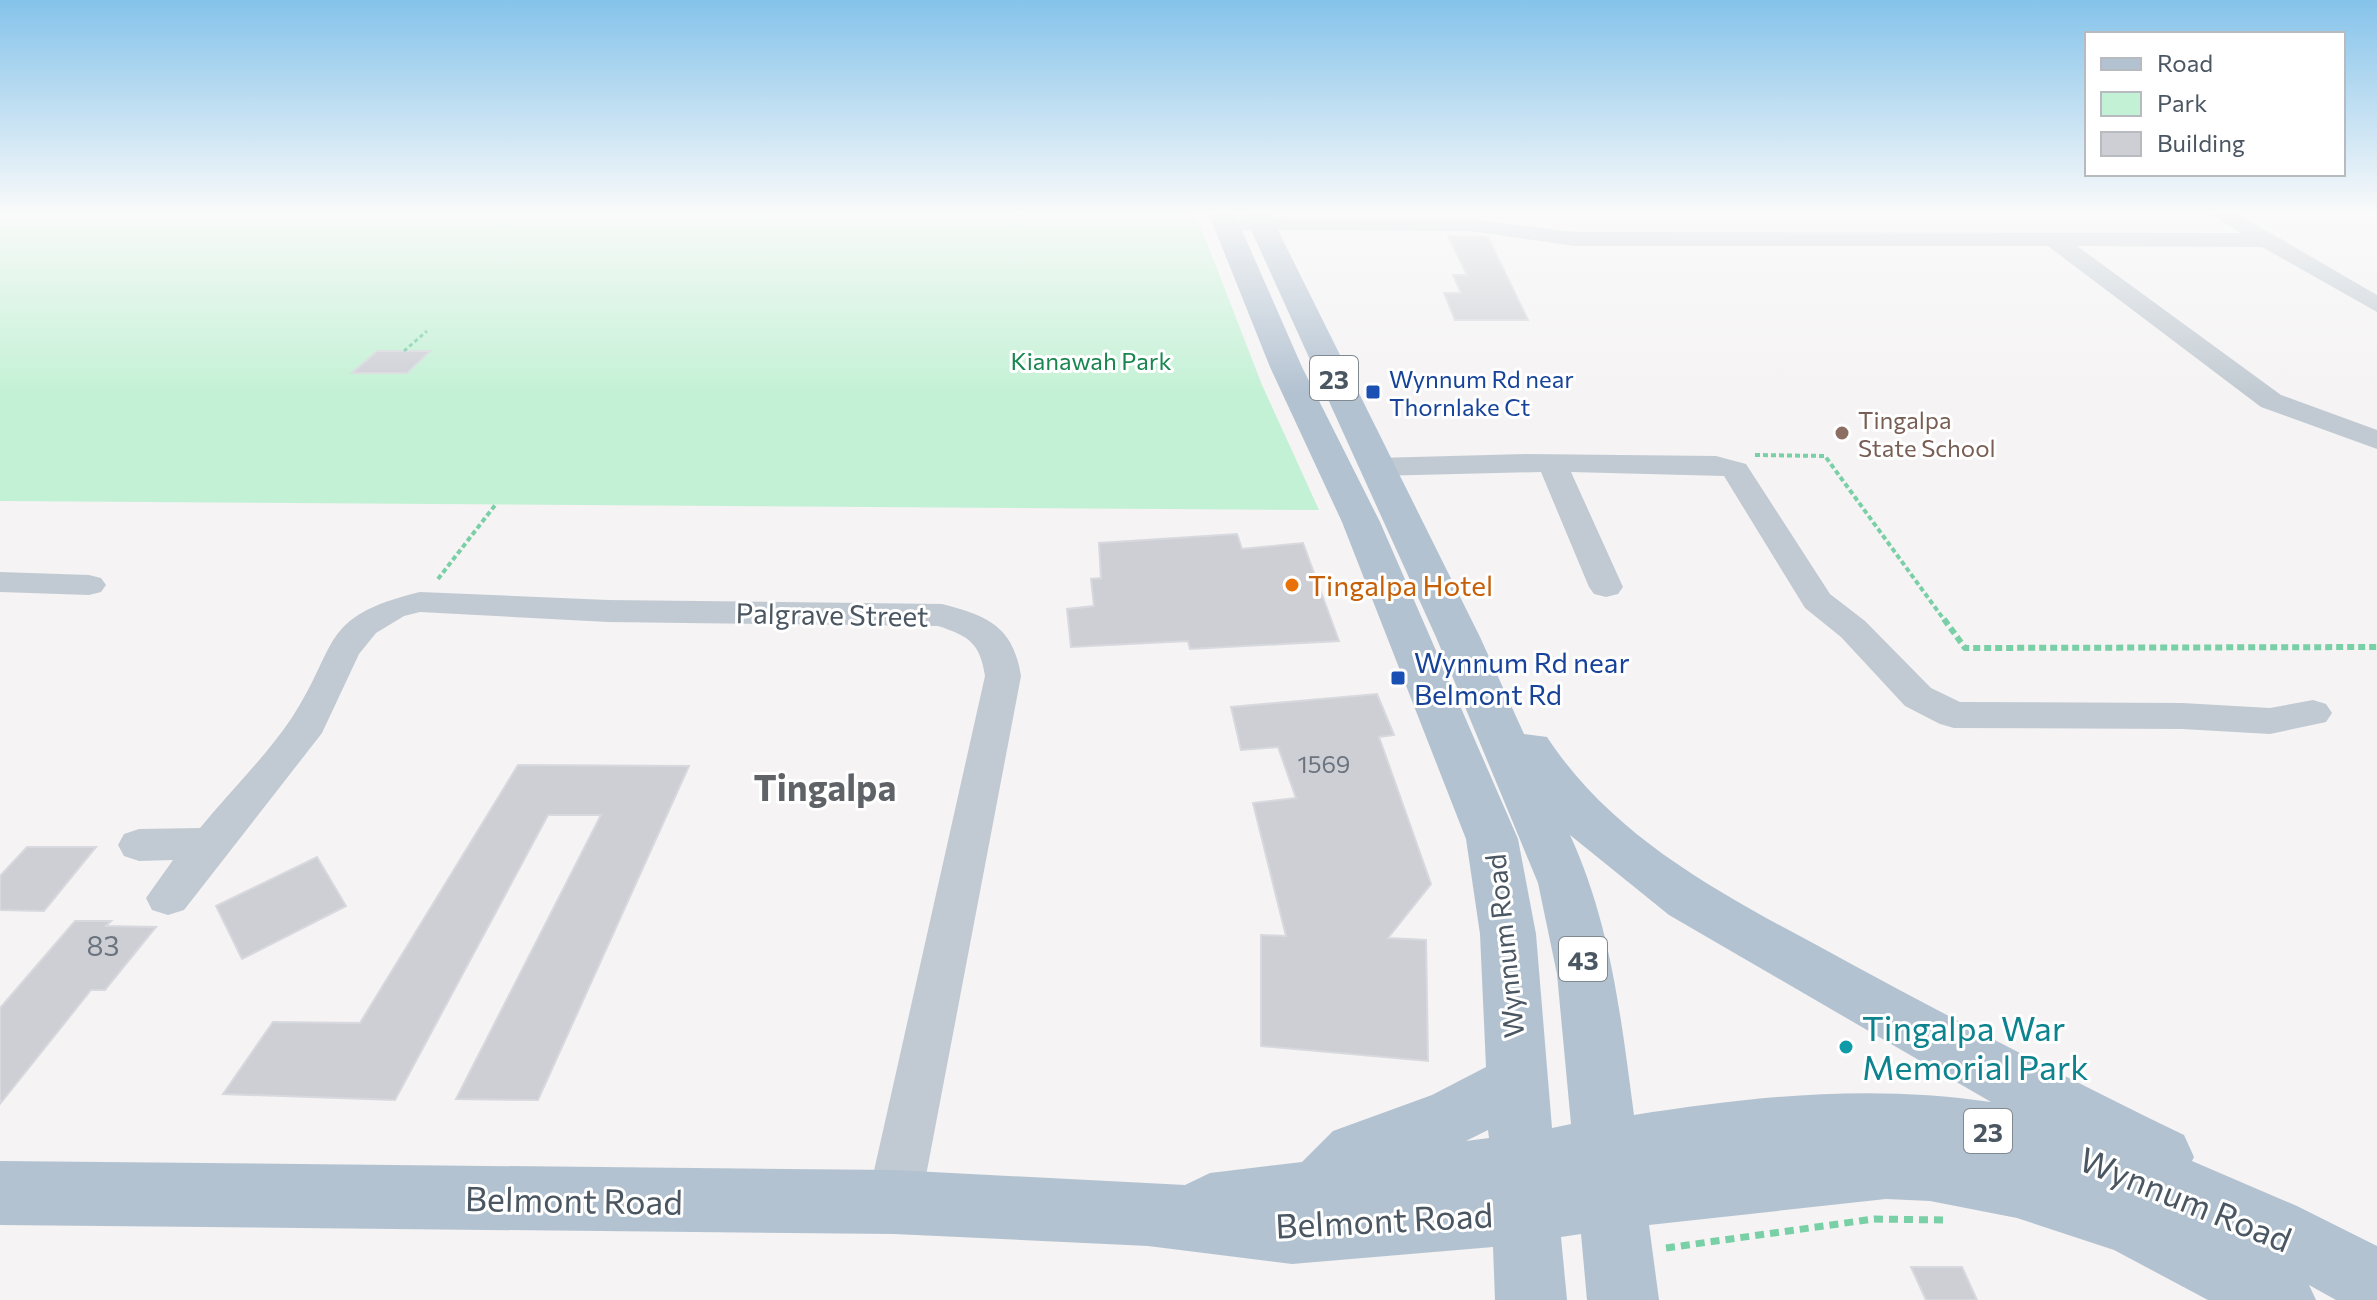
<svg xmlns="http://www.w3.org/2000/svg" width="2377" height="1300" font-family="Commissioner,sans-serif">
	<style>
		.green { fill: #c3f1d5 }
		.building { fill: #cdcfd5; stroke: #d7d9de; stroke-width: 2 }
		.lines { fill: none; stroke-linecap: round; stroke-linejoin: round }
		.path-far3 { stroke: #7ad0a6; stroke-width: 3; stroke-dasharray: 4 3; stroke-linecap: butt }
		.path-far2 { stroke: #7ad0a6; stroke-width: 4; stroke-dasharray: 5 3; stroke-linecap: butt }
		.path-far1 { stroke: #7ad0a6; stroke-width: 6; stroke-dasharray: 7 4; stroke-linecap: butt }
		.path { stroke: #7ad0a6; stroke-width: 7; stroke-dasharray: 9 6; stroke-linecap: butt }
		.minor { fill: #c1cad2; fill-rule: evenodd }
		.major { fill: #b3c2d1; fill-rule: evenodd }
		.transit-dot { fill: #1a4fb4; stroke: #fff; stroke-width: 3 }
		.education-dot { fill: #8d6e63; stroke: #fff; stroke-width: 3 }
		.food-dot { fill: #e8710a; stroke: #fff; stroke-width: 3 }
		.culture-dot { fill: #0f9aa8; stroke: #fff; stroke-width: 3 }
		.labels { text-anchor: middle; dominant-baseline: central; stroke-width: 6; stroke-linejoin: round; paint-order: stroke }
		.far-park-label { font-size: 24px; fill: #17864f; stroke: #fff }
		.far-transit-label { font-size: 24px; fill: #164399; stroke: #fff; text-anchor: start }
		.far-education-label { font-size: 24px; fill: #785e54; stroke: #fff; text-anchor: start }
		.number-label { font-size: 24px; fill: #6b747e }
		.shield { fill: #fff; stroke: #808990; stroke-width: 2 }
		.shield-label { font-size: 26px; font-weight: bold; fill: #4a5661 }
		.food-label { font-size: 28px; fill: #c56008; stroke: #fff; text-anchor: start }
		.street-label { font-size: 28px; fill: #4a5661; stroke: #fff }
		.transit-label { font-size: 28px; fill: #164399; stroke: #fff; text-anchor: start }
		.near-number-label { font-size: 28px; fill: #6b747e }
		.near-culture-label { font-size: 34px; fill: #0d838f; stroke: #fff; text-anchor: start }
		.near-street-label { font-size: 34px; fill: #4a5661; stroke: #fff }
		.district-label { font-size: 36px; font-weight: bold; fill: #5f6368; stroke: #fff }
	</style>
	<rect width="100%" height="100%" fill="#f5f3f3"/>
	<path class="green" d="M0,212h1195l67,173 57,125 -1319,-9z"/>
	<path class="building" d="M1448,236l40,1 40,83h-73l-11,-27h17l-8,-18h14z
		M377,351h53l-23,22h-55z
		M1237,534l5,15 61,-6 36,98 -149,8 -2,-8 -117,6 -4,-38 27,-3 -3,-27 10,-1 -2,-35z
		M1377,694l17,41 -15,2 52,147 -43,54 38,2 2,121 -167,-15v-111l25,1 -33,-133 43,-5 -18,-51 -37,3 -10,-43z
		M518,765l171,1 -151,334 -82,-1 145,-284h-53l-153,285 -172,-6 50,-72 87,1z
		M27,847h69l-52,64 -44,-1v-34z
		M317,857l29,49 -104,53 -26,-53z
		M75,921h36l-5,5 50,1 -51,63h-14l-91,114v-96z
		M1911,1267h51l15,33h-51z"/>
	<g class="lines">
		<path class="path-far3" d="M404,351l23,-20"/>
		<path class="path-far2" d="M1755,455l70,1 120,165
			M438,579l58,-75"/>
		<path class="path-far1" d="M1944,619l21,29 412,-1"/>
		<path class="path" d="M1666,1248l208,-29 69,1"/>
		<path class="minor" d="M2209,212h25l143,83v17l-115,-65 -185,-1 204,149 96,35v19l-116,-42 -213,-161h-473l-105,-15 -244,-1 -11,-6 11,-6 244,1 105,13 665,1z
			M1526,454l190,2 30,8 84,130 35,27 66,67 29,14 222,1 88,5 43,-8 13,4 6,9 -6,9 -56,12 -88,-5 -228,-1 -14,-4 -35,-18 -64,-69 -36,-29 -81,-132 -153,-4 52,115 -5,7 -12,3 -12,-3 -5,-7 -48,-115 -165,4 -11,-3 -4,-6 4,-6 11,-3z
			M0,572l89,3 12,3 5,7 -5,7 -12,3 -89,-3z
			M420,592l188,8 334,4c46,12 71,22 79,72l-100,526 -8,19 -19,7 -19,-7 -8,-19 118,-526c-5,-33 -16,-40 -47,-50l-330,-4 -188,-10 -16,4 -28,17 -17,21 -37,79 -138,177 -16,5 -16,-5 -6,-12 27,-38 -34,1 -15,-5 -6,-11 6,-11 15,-5 61,-1c30,-36 65,-71 91,-109 49,-74 26,-102 129,-127z"/>
		<path class="major" d="M1208,212h26l68,155 78,155 138,317 18,95 16,194 19,-4 -14,-150 -19,-91 -102,-246 -193,-425h26l211,425 44,97 23,3c73,111 195,167 308,229 109,59 218,115 329,169l10,22 -2,4 105,45 80,40v54h-41l-27,-15 7,15h-108l-94,-50 -97,-32 -87,-17 -44,-2 -237,26 10,75h-72l-6,-66 -20,3 6,63h-72l-2,-53 -201,17 -144,-18 -254,-12 -894,-9v-64l894,9 291,15 25,-12 92,-11 31,-31 99,-36 54,-28 -6,-133 -14,-95 -124,-317 -72,-155zM1570,835l99,80 322,187c-122,-18 -236,-6 -357,13 -13,-97 -23,-191 -64,-280zM1488,1130l1,8 -23,3z"/>
	</g>
	<linearGradient id="sky" x2="0" y2="1"><stop stop-color="#85c3ea"/><stop offset="0.54" stop-color="#fafafa"/><stop offset="1" stop-color="#fafafa" stop-opacity="0"/></linearGradient>
	<rect width="2377" height="394" fill="url(#sky)"/>
	<g class="transit-dot">
		<rect x="1365" y="384" width="16" height="16" rx="4"/>
		<rect x="1390" y="670" width="16" height="16" rx="4"/>
	</g>
	<circle class="education-dot" cx="1842" cy="433" r="8"/>
	<circle class="food-dot" cx="1292" cy="585" r="8"/>
	<circle class="culture-dot" cx="1846" cy="1047" r="8"/>
	<g class="labels">
		<g class="far-park-label">
			<text x="1091" y="360">Kianawah Park</text>
		</g>
		<g class="far-transit-label">
			<text x="1389" y="378">Wynnum Rd near<tspan x="1389" dy="28">Thornlake Ct</tspan></text>
		</g>
		<g class="far-education-label">
			<text x="1858" y="419">Tingalpa<tspan x="1858" dy="28">State School</tspan></text>
		</g>
		<g class="number-label">
			<text x="1324" y="763">1569</text>
		</g>
		<g class="shield">
			<rect x="1310" y="356" width="48" height="44" rx="6"/>
			<rect x="1559" y="937" width="48" height="44" rx="6"/>
			<rect x="1964" y="1109" width="48" height="44" rx="6"/>
		</g>
		<g class="shield-label">
			<text x="1334" y="378">23</text>
			<text x="1583" y="959">43</text>
			<text x="1988" y="1131">23</text>
		</g>
		<g class="food-label">
			<text x="1308" y="585">Tingalpa Hotel</text>
		</g>
		<g class="street-label">
			<text transform="translate(832 614) rotate(1)">Palgrave Street</text>
			<text transform="translate(1504 946) rotate(-96)">Wynnum Road</text>
		</g>
		<g class="transit-label">
			<text x="1414" y="662">Wynnum Rd near<tspan x="1414" dy="32">Belmont Rd</tspan></text>
		</g>
		<g class="near-number-label">
			<text x="103" y="945">83</text>
		</g>
		<g class="near-culture-label">
			<text x="1862" y="1027">Tingalpa War<tspan x="1862" dy="39">Memorial Park</tspan></text>
		</g>
		<g class="near-street-label">
			<text transform="translate(2186 1198) rotate(22)">Wynnum Road</text>
			<text transform="translate(574 1199) rotate(1)">Belmont Road</text>
			<text transform="translate(1384 1219) rotate(-3)">Belmont Road</text>
		</g>
		<g class="district-label">
			<text x="825" y="786">Tingalpa</text>
		</g>
	</g>
	<rect x="2085" y="32" width="260" height="144" fill="#ffffff" stroke="#b7bbc0" stroke-width="2"/>
	<rect x="2101" y="58" width="40" height="12" fill="#b3c2d1" stroke="#b7bbc0" stroke-width="2"/>
	<text x="2157" y="72" font-size="24" fill="#4a5661">Road</text>
	<rect x="2101" y="92" width="40" height="24" fill="#c3f1d5" stroke="#b7bbc0" stroke-width="2"/>
	<text x="2157" y="112" font-size="24" fill="#4a5661">Park</text>
	<rect x="2101" y="132" width="40" height="24" fill="#cdcfd5" stroke="#b7bbc0" stroke-width="2"/>
	<text x="2157" y="152" font-size="24" fill="#4a5661">Building</text>
</svg>
